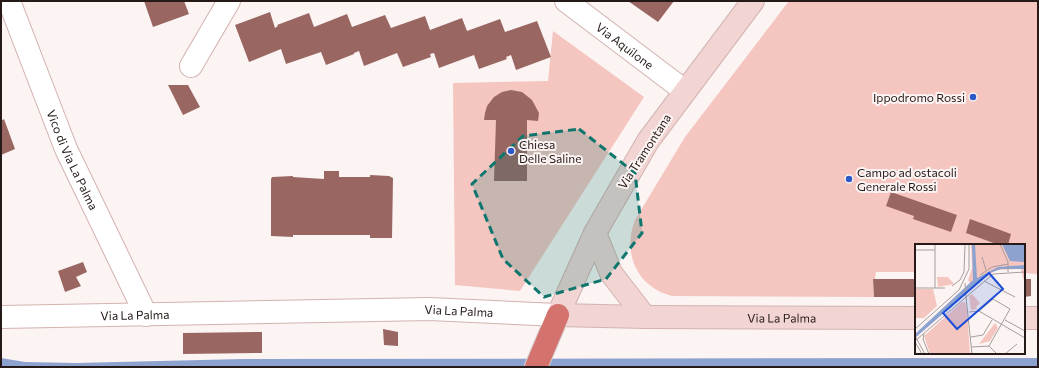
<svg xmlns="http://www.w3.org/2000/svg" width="1039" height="368" font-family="Commissioner,sans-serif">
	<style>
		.green { fill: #f5c5c0 }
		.water { fill: #8da2ce }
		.building { fill: #9a6662 }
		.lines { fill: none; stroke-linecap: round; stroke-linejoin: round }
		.street-casing { stroke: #d3b2af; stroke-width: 24 }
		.secondary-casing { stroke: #d3b2af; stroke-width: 24 }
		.highway-casing { stroke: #d4d1d1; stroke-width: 24 }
		.street { stroke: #fff; stroke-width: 22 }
		.secondary { stroke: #f2d5d3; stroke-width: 22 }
		.highway { stroke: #d4726d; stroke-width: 22 }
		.marked { fill: #0f766e; fill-opacity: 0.2; stroke: #0f766e; stroke-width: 3; stroke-dasharray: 8 5; stroke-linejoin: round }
		.poi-dot { fill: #2c59c8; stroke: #fbf4f3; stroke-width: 1.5 }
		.labels { text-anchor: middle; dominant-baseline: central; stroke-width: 4; stroke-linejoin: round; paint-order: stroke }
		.street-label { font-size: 12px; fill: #261a19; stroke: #fbf4f3 }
		.poi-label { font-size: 12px; fill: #261a19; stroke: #fbf4f3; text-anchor: start }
		.inset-road { fill: none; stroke: #a69d9c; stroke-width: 1 }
		.view { fill: #1d4ed8; fill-opacity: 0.15; stroke: #1d4ed8; stroke-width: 2 }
		.inset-edge { fill: none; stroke: #261a19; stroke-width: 2 }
	</style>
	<rect width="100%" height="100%" fill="#fbf4f3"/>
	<path class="green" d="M789,1h249v273l-14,-1v-28h-108v27h-40l-1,7 -2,1 1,17 -202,-1c-35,-9 -50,-43 -37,-76l50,-83z
		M553,31l91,66 -124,194 -65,-6 -2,-202 95,-2z"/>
	<path class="water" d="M1,358l24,4 51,1 167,-4 795,-1v9h-1037z"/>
	<path class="building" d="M144,1h40l5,13 -36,13z
		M628,1h46l-16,21z
		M270,12l5,16 3,-2 -1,-1 32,-12 5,14 33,-13 5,13 33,-12 6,13 34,-12 5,14 32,-12 5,13 33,-12 5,13 32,-11 14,36 -35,13 -5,-15 -5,2 1,2 -28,10 -5,-14 -35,13 -5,-15 -4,1 1,3 -28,10 -6,-14 -33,13 -5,-15 -5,2v1l-28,11 -5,-13 -35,12 -5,-15 -32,13 -14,-37z
		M168,85h20l12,22 -17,8z
		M511,90l11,2 10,8 7,13 -1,8 -11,-1v61h-33l2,-61h-12l1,-7 2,-7 7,-9 8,-5z
		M4,119l11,30 -14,6v-34z
		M324,171h15v6h31v-2l19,1 4,2 -1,60h-22v-3h-77v2l-22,-1v-57l1,-2 21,-1v1l31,2z
		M891,192l66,23 -6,17 -38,-13 1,-3 -28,-10z
		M970,219l41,15 -3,11h-9l-33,-12z
		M83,262l4,10 -11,5 5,9 -16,6 -7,-21z
		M873,279h43v18h-42z
		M1024,279h7v17l-7,1z
		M383,329l15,3v14l-14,-1z
		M262,332v21l-79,1v-21z"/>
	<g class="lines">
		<g class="street-casing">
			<g id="street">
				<path id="s1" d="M9,1l57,148 80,166"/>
				<path id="s2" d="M566,1l119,90"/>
				<path d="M191,66l38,-65"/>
				<path id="s3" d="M1,317l429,-8 128,6"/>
			</g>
		</g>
		<g class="secondary-casing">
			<g id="secondary">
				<path id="s4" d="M753,1l-105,140 -53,92 -37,82 87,2 271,1"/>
				<path d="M595,233l16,40 34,44"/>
				<path d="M1024,318h14"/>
			</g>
		</g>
		<g class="highway-casing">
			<path id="highway" d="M536,367l22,-52"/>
		</g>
		<use href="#street" class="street"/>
		<use href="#secondary" class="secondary"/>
		<use href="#highway" class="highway"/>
	</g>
	<path class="marked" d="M579,129l56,44 7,60 -36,46 -62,18 -41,-38 -31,-75 51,-48z"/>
	<g class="poi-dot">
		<circle cx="973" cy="97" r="4"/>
		<circle cx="511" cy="151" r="4"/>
		<circle cx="849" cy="179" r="4"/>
	</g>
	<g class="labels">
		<g class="street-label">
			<text stroke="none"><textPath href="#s2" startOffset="74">Via Aquilone</textPath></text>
			<text transform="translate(644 151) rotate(-57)">Via Tramontana</text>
			<text stroke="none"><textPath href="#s1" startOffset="171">Vico di Via La Palma</textPath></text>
			<text stroke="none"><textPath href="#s3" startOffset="458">Via La Palma</textPath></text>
			<text stroke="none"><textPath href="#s3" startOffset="134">Via La Palma</textPath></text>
			<text stroke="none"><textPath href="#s4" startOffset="595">Via La Palma</textPath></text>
		</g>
		<g class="poi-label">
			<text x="965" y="97" text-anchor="end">Ippodromo Rossi</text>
			<text x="519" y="144">Chiesa<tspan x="519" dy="14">Delle Saline</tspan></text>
			<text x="857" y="172">Campo ad ostacoli<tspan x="857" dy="14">Generale Rossi</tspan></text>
		</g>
	</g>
	<g transform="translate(915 244)">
		<rect width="110" height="110" fill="#fbf4f3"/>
		<path d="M56,0h54v41l-4,-16 -25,1 -21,15 -2,-4 -3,2 -2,-3 4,-12zM22,33h11l6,7 -16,3zM0,45h18l4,17 -13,12h-9zM57,50l8,9 -4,4 1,2 -6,1 -2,-14zM47,58h3l2,8 3,44h-40l-6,-18zM80,79l3,5 -8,13 -11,3z" fill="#f5c5c0"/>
		<path d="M57,0h3l2,34 21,-11 27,-2v4h-24l-11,4 -75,65v-4l58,-54zM87,0h23v18l-15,-1z" fill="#8da2ce"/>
		<path class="inset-road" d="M20,0v44M85,0l8,18v10M0,6h20M67,13l4,13M65,31l12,-8 16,-3M69,37l31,16M50,39l1,14M37,42l8,-6 4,-8 1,-28M0,44h30M51,53l6,57M64,67l14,-12 17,10 -21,37M54,68l10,-1 46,27M90,76l20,11M0,85l44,-39 10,-21v-25M9,90l-1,5 6,15M0,92l10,18M56,93l12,-2 9,-15M0,97l78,-67 32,-2M0,98l7,12M57,103l17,-1 8,8M90,110l12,-10"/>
		<path class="view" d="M74,29l14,16 -46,40 -14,-16z"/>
		<rect width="110" height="110" class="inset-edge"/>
	</g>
	<rect width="1039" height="368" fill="none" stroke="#261a19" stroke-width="4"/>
</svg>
